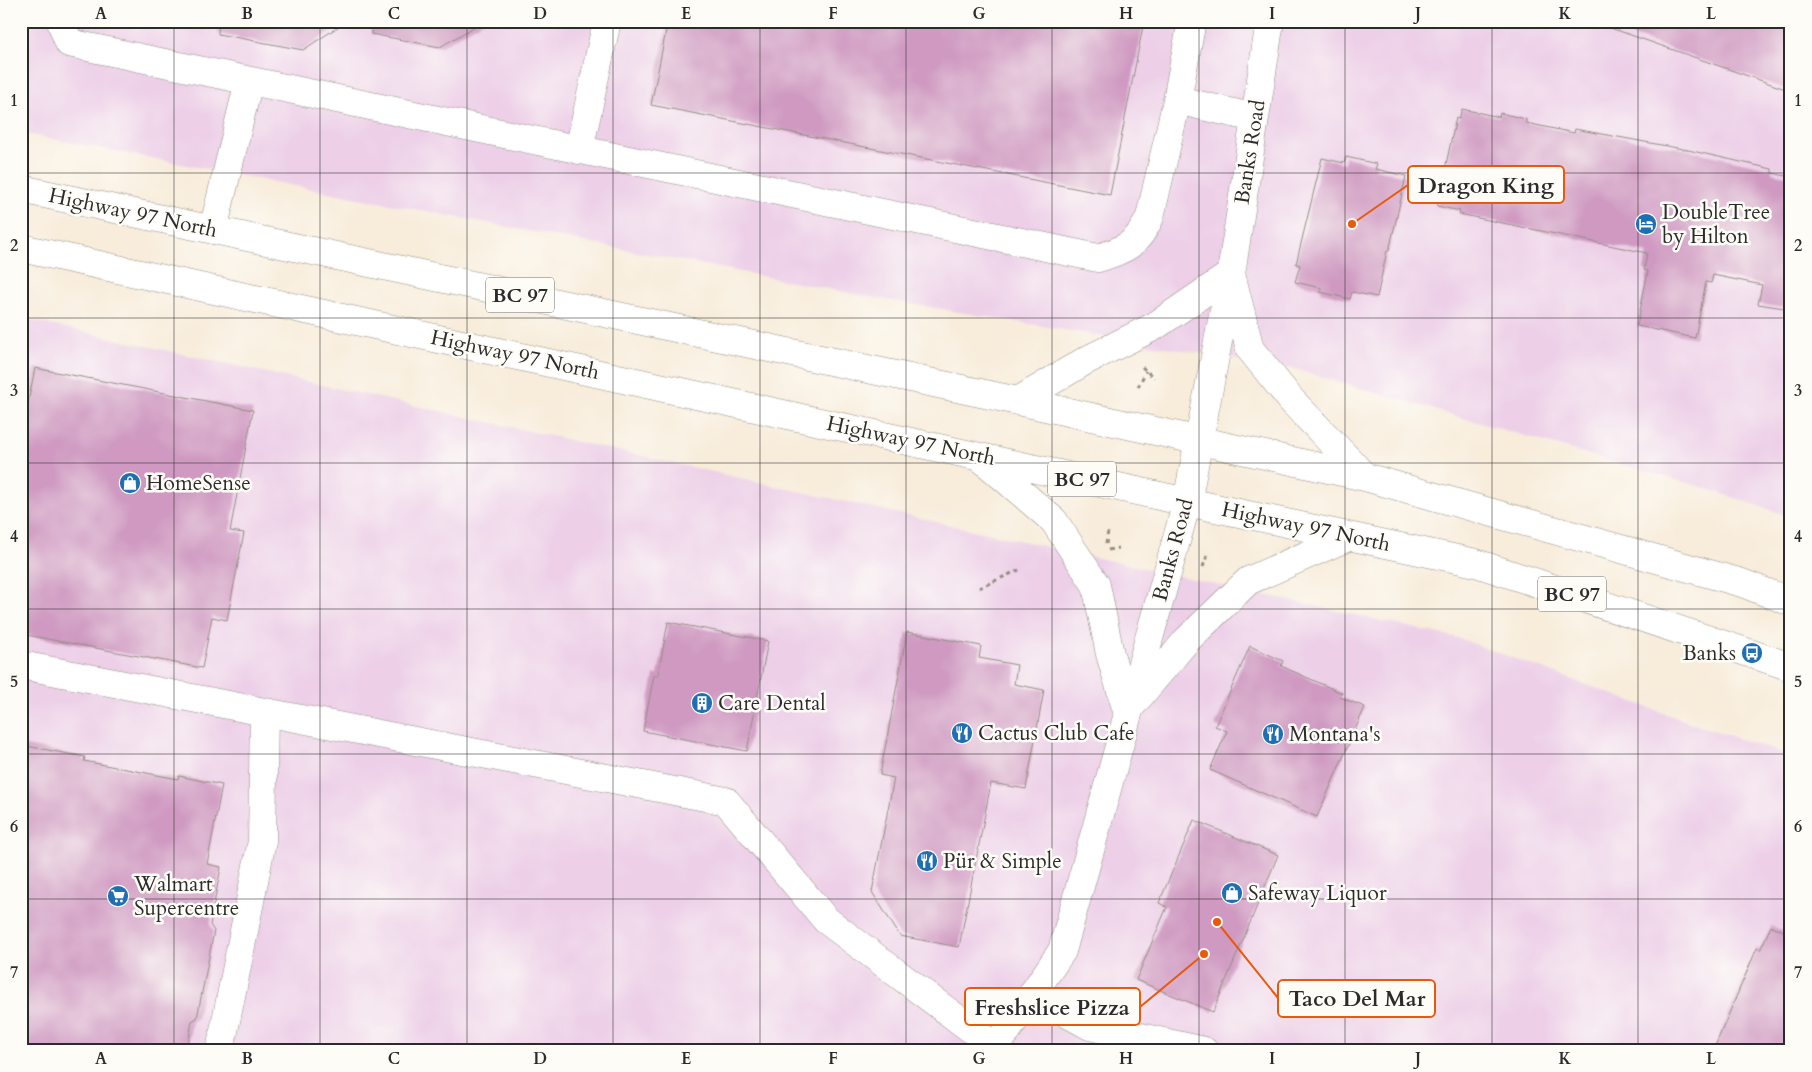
<svg xmlns="http://www.w3.org/2000/svg" width="1812" height="1072" font-family="Cardo,serif">
	<style>
		.built { fill: #edd0e8 }
		.building { fill: #cf99c1 }
		.lines { fill: none; stroke-linecap: round; stroke-linejoin: round }
		.minor-casing { stroke: #928c82; stroke-width: 29 }
		.highway-casing { stroke: #928c82; stroke-width: 29 }
		.path { stroke: #928c82; stroke-width: 3; stroke-dasharray: 4 4; stroke-linecap: butt }
		.minor { stroke: #fff; stroke-width: 28 }
		.highway { stroke: #fff; stroke-width: 28 }
		.grid { fill: none; stroke: #2b2b2b; stroke-width: 1; stroke-opacity: 0.55 }
		.labels { text-anchor: middle; dominant-baseline: central; stroke-width: 5; stroke-linejoin: round; paint-order: stroke }
		.shield { fill: #fdfcf7; stroke: #6a6a68; stroke-width: 1 }
		.shield-label { font-size: 20px; font-weight: bold; fill: #2b2b2b }
		.street-label { font-size: 21px; fill: #2b2b2b; stroke: #fdfcf7 }
		.poi-label { font-size: 21px; fill: #2b2b2b; stroke: #fdfcf7; text-anchor: start }
		.leader { fill: none; stroke: #e8590c; stroke-width: 2 }
		.callout-dot { fill: #e8590c; stroke: #fdfcf7; stroke-width: 2 }
		.callout { fill: #fdfcf7; stroke: #e8590c; stroke-width: 2 }
		.callout-label { font-size: 22px; text-anchor: middle; font-weight: bold; fill: #2b2b2b }
		.neatline { fill: none; stroke: #2b2b2b; stroke-width: 2 }
		.grid-label { font-size: 16px; text-anchor: middle; font-weight: bold; fill: #2b2b2b }
	</style>
	<rect width="100%" height="100%" fill="#fdfcf7"/>
	<filter id="ink" filterUnits="userSpaceOnUse"><feTurbulence type="fractalNoise" baseFrequency=".02" numOctaves="2"/><feDisplacementMap in="SourceGraphic" scale="10" xChannelSelector="R" yChannelSelector="G"/><feConvolveMatrix kernelMatrix="1 2 1 2 8 2 1 2 1" color-interpolation-filters="sRGB"/></filter>
	<filter id="wash" filterUnits="userSpaceOnUse"><feTurbulence type="fractalNoise" baseFrequency=".0096" numOctaves="4" result="noise"/><feDisplacementMap in="SourceGraphic" scale="20" xChannelSelector="R" yChannelSelector="G"/><feGaussianBlur stdDeviation="1.12" result="paint"/><feColorMatrix in="noise" values="0 0 0 0 0 0 0 0 0 0 0 0 0 0 0 0 0 1.4 0 .05"/><feComposite in="paint" operator="in"/></filter>
	<g filter="url(#wash)">
		<rect width="100%" height="100%" fill="#f8ecda"/>
		<path class="built" d="M21,21h1770v496l-80,-27 -417,-121 -435,-74 -838,-162z
			M21,318l1437,320 233,85 100,33v295h-1770z"/>
		<g id="blocks">
			<path class="building" d="M219,21h128l-44,29 -85,-16z
				M372,21h112l-44,26 -69,-13z
				M668,21h476l-34,174 -459,-90z
				M1603,21h188v70l-189,-66z
				M1462,109l37,8 1,-4 26,6v4l48,10 1,-4 113,21 84,19v4l19,4v132l-33,-5 4,-19 -49,-10 -2,8 -5,-1 -11,56 -58,-12 11,-55 -4,-1 3,-17 -188,-39 1,-3 -23,-5 19,-88 3,1z
				M1346,157l31,7 -2,5 31,7 -17,75h-2l-10,46 -25,-5 -2,7 -30,-7 1,-4 -26,-6 5,-17 -4,-1 26,-106 22,5z
				M35,368l218,42 -23,121 14,2 -17,87 -15,-3 -10,51 -181,-34v-196z
				M668,622l100,19 -21,110 -104,-20 11,-56h4z
				M907,632l74,14 -2,12 38,7 -3,19 30,6 -18,99 -35,-6 -32,164 -59,-11 -28,-44 22,-114 -14,-3z
				M1250,646l33,15 -2,5 61,27 -2,4 25,10 -48,110 -107,-47 17,-39 -12,-5z
				M21,745l64,12 -1,4 94,18 1,-3 43,9 -15,79 14,3 -11,58 4,6 -17,87 -5,3 -5,30h-166z
				M1194,820l84,35 -65,157 -77,-32 31,-73 -8,-4z
				M1771,926l20,8v117h-78l44,-103 3,2z"/>
		</g>
	</g>
	<g filter="url(#ink)">
		<use href="#blocks" fill-opacity="0" stroke="#928c82" stroke-width="1"/>
		<g class="lines">
			<g class="minor-casing">
				<path id="minor" d="M63,21l-1,4 7,18 1029,215c27,-8 40,-14 52,-41l27,-117
					M1192,21l-15,79 78,18
					M579,150l28,-129
					M213,230l36,-149
					M21,665l705,136 100,119 169,127
					M1032,994l58,32 114,25
					M220,1051l42,-210 2,-129
					M993,1051l69,-100 125,-449 44,-228 39,-253"/>
			</g>
			<g class="highway-casing">
				<path id="highway" d="M21,189l997,212 347,76 377,106 49,19
					M21,248l1166,254 289,61 315,104
					M1018,401l67,-40 70,-35 76,-52 19,75 42,52 73,76
					M981,458l73,63 42,64 14,69 17,57
					M1127,711l60,-71 61,-59 100,-44"/>
			</g>
			<path class="path" d="M1142,367l12,11
				M1138,387l8,-16
				M1106,544l2,-13
				M1108,550l10,-2
				M1203,567l4,-11
				M979,588l42,-19"/>
			<use href="#minor" class="minor"/>
			<use href="#highway" class="highway"/>
		</g>
	</g>
	<path class="grid" d="M174,21v1030M320,21v1030M467,21v1030M613,21v1030M760,21v1030M906,21v1030M1052,21v1030M1199,21v1030M1345,21v1030M1492,21v1030M1638,21v1030M21,173h1770M21,318h1770M21,463h1770M21,609h1770M21,754h1770M21,899h1770"/>
	<defs>
		<g id="hotel-disc" transform="scale(1.125)"><circle r="9.5" fill="#1f6fb2" stroke="#fdfcf7"/><path d="M-6-4.5h1.5V1H6V5H4.5V3h-9V5H-6ZM-4 0a1.8 1.8 0 1 1 3.6 0ZM.5 0V-2.5h3Q6-2.5 6 0Z" fill="#fff"/></g>
		<g id="shop-disc" transform="scale(1.125)"><circle r="9.5" fill="#1f6fb2" stroke="#fdfcf7"/><path d="M-5-2.5h2.3a2.7 3.5 0 0 1 5.4 0H5L5.5 6h-11ZM-1.5-2.5h3a1.5 2.3 0 0 0-3 0Z" fill="#fff"/></g>
		<g id="bus-disc" transform="scale(1.125)"><circle r="9.5" fill="#1f6fb2" stroke="#fdfcf7"/><path d="M-5-6H5V4H4V6H2V4H-2V6H-4V4H-5ZM-3.5-4V0h7V-4ZM-3.5 1.2v1.5H-2V1.2ZM2 1.2v1.5H3.5V1.2Z" fill="#fff"/></g>
		<g id="building-disc" transform="scale(1.125)"><circle r="9.5" fill="#1f6fb2" stroke="#fdfcf7"/><path d="M-4-6H4V6H1V3H-1V6H-4ZM-2.5-4.3h1.7v1.8h-1.7ZM.8-4.3h1.7v1.8H.8ZM-2.5-1h1.7V.8h-1.7ZM.8-1h1.7V.8H.8Z" fill="#fff"/></g>
		<g id="restaurant-disc" transform="scale(1.125)"><circle r="9.5" fill="#1f6fb2" stroke="#fdfcf7"/><path d="M-5-6h1v4h1v-4h1v4h1v-4h1v5L-1.5 .5V6h-2V.5L-5-1ZM5-6V6H3V1.5H1.5Q1.5-4 5-6Z" fill="#fff"/></g>
		<g id="supermarket-disc" transform="scale(1.125)"><circle r="9.5" fill="#1f6fb2" stroke="#fdfcf7"/><path d="M-6-5.5h2.5l.6 2H6L4.5 2H-2.5L-4.4-4H-6ZM-1.5 3.2a1.3 1.3 0 1 0 .1 0ZM3 3.2a1.3 1.3 0 1 0 .1 0Z" fill="#fff"/></g>
	</defs>
	<g fill-rule="evenodd">
		<use href="#hotel-disc" x="1646" y="224"/>
		<use href="#shop-disc" x="130" y="483"/>
		<use href="#bus-disc" x="1752" y="653"/>
		<use href="#building-disc" x="702" y="703"/>
		<use href="#restaurant-disc" x="962" y="733"/>
		<use href="#restaurant-disc" x="1273" y="734"/>
		<use href="#restaurant-disc" x="927" y="861"/>
		<use href="#shop-disc" x="1232" y="893"/>
		<use href="#supermarket-disc" x="118" y="896"/>
	</g>
	<g class="labels">
		<g class="shield">
			<rect x="486" y="277.5" width="68" height="35" rx="4"/>
			<rect x="1048" y="461.5" width="68" height="35" rx="4"/>
			<rect x="1538" y="576.5" width="68" height="35" rx="4"/>
		</g>
		<g class="shield-label">
			<text x="520" y="295">BC 97</text>
			<text x="1082" y="479">BC 97</text>
			<text x="1572" y="594">BC 97</text>
		</g>
		<g class="street-label">
			<text transform="translate(1250 152) rotate(-81)">Banks Road</text>
			<text transform="translate(133 213) rotate(12)">Highway 97 North</text>
			<text transform="translate(515 355) rotate(12)">Highway 97 North</text>
			<text transform="translate(911 441) rotate(12)">Highway 97 North</text>
			<text transform="translate(1306 527) rotate(12)">Highway 97 North</text>
			<text transform="translate(1173 550) rotate(-75)">Banks Road</text>
		</g>
		<g class="poi-label">
			<text x="1662" y="212">DoubleTree<tspan x="1662" dy="24">by Hilton</tspan></text>
			<text x="146" y="483">HomeSense</text>
			<text x="1736" y="653" text-anchor="end">Banks</text>
			<text x="718" y="703">Care Dental</text>
			<text x="978" y="733">Cactus Club Cafe</text>
			<text x="1289" y="734">Montana's</text>
			<text x="943" y="861">Pür &amp; Simple</text>
			<text x="134" y="884">Walmart<tspan x="134" dy="24">Supercentre</tspan></text>
			<text x="1248" y="893">Safeway Liquor</text>
		</g>
	</g>
	<path class="leader" d="M1352 224L1408 185M1217 922L1278 998M1204 954L1140 1007"/>
	<g class="callout-dot">
		<circle cx="1352" cy="224" r="5"/>
		<circle cx="1217" cy="922" r="5"/>
		<circle cx="1204" cy="954" r="5"/>
	</g>
	<g class="callout">
		<rect x="1408" y="166" width="156" height="37" rx="5"/>
		<rect x="1278" y="980" width="157" height="37" rx="5"/>
		<rect x="965" y="988" width="175" height="37" rx="5"/>
	</g>
	<g class="callout-label">
		<text x="1486" y="193">Dragon King</text>
		<text x="1357" y="1006">Taco Del Mar</text>
		<text x="1052" y="1015">Freshslice Pizza</text>
	</g>
	<rect width="1812" height="1072" fill="none" stroke="#fdfcf7" stroke-width="55"/>
	<rect x="28" y="28" width="1756" height="1016" class="neatline"/>
	<g class="grid-label">
		<text x="101" y="19">A</text>
		<text x="247" y="19">B</text>
		<text x="394" y="19">C</text>
		<text x="540" y="19">D</text>
		<text x="686" y="19">E</text>
		<text x="833" y="19">F</text>
		<text x="979" y="19">G</text>
		<text x="1126" y="19">H</text>
		<text x="1272" y="19">I</text>
		<text x="1418" y="19">J</text>
		<text x="1565" y="19">K</text>
		<text x="1711" y="19">L</text>
		<text x="14" y="106">1</text>
		<text x="1798" y="106">1</text>
		<text x="14" y="251">2</text>
		<text x="1798" y="251">2</text>
		<text x="14" y="396">3</text>
		<text x="1798" y="396">3</text>
		<text x="14" y="542">4</text>
		<text x="1798" y="542">4</text>
		<text x="14" y="687">5</text>
		<text x="1798" y="687">5</text>
		<text x="14" y="832">6</text>
		<text x="1798" y="832">6</text>
		<text x="14" y="978">7</text>
		<text x="1798" y="978">7</text>
		<text x="101" y="1064">A</text>
		<text x="247" y="1064">B</text>
		<text x="394" y="1064">C</text>
		<text x="540" y="1064">D</text>
		<text x="686" y="1064">E</text>
		<text x="833" y="1064">F</text>
		<text x="979" y="1064">G</text>
		<text x="1126" y="1064">H</text>
		<text x="1272" y="1064">I</text>
		<text x="1418" y="1064">J</text>
		<text x="1565" y="1064">K</text>
		<text x="1711" y="1064">L</text>
	</g>
</svg>
